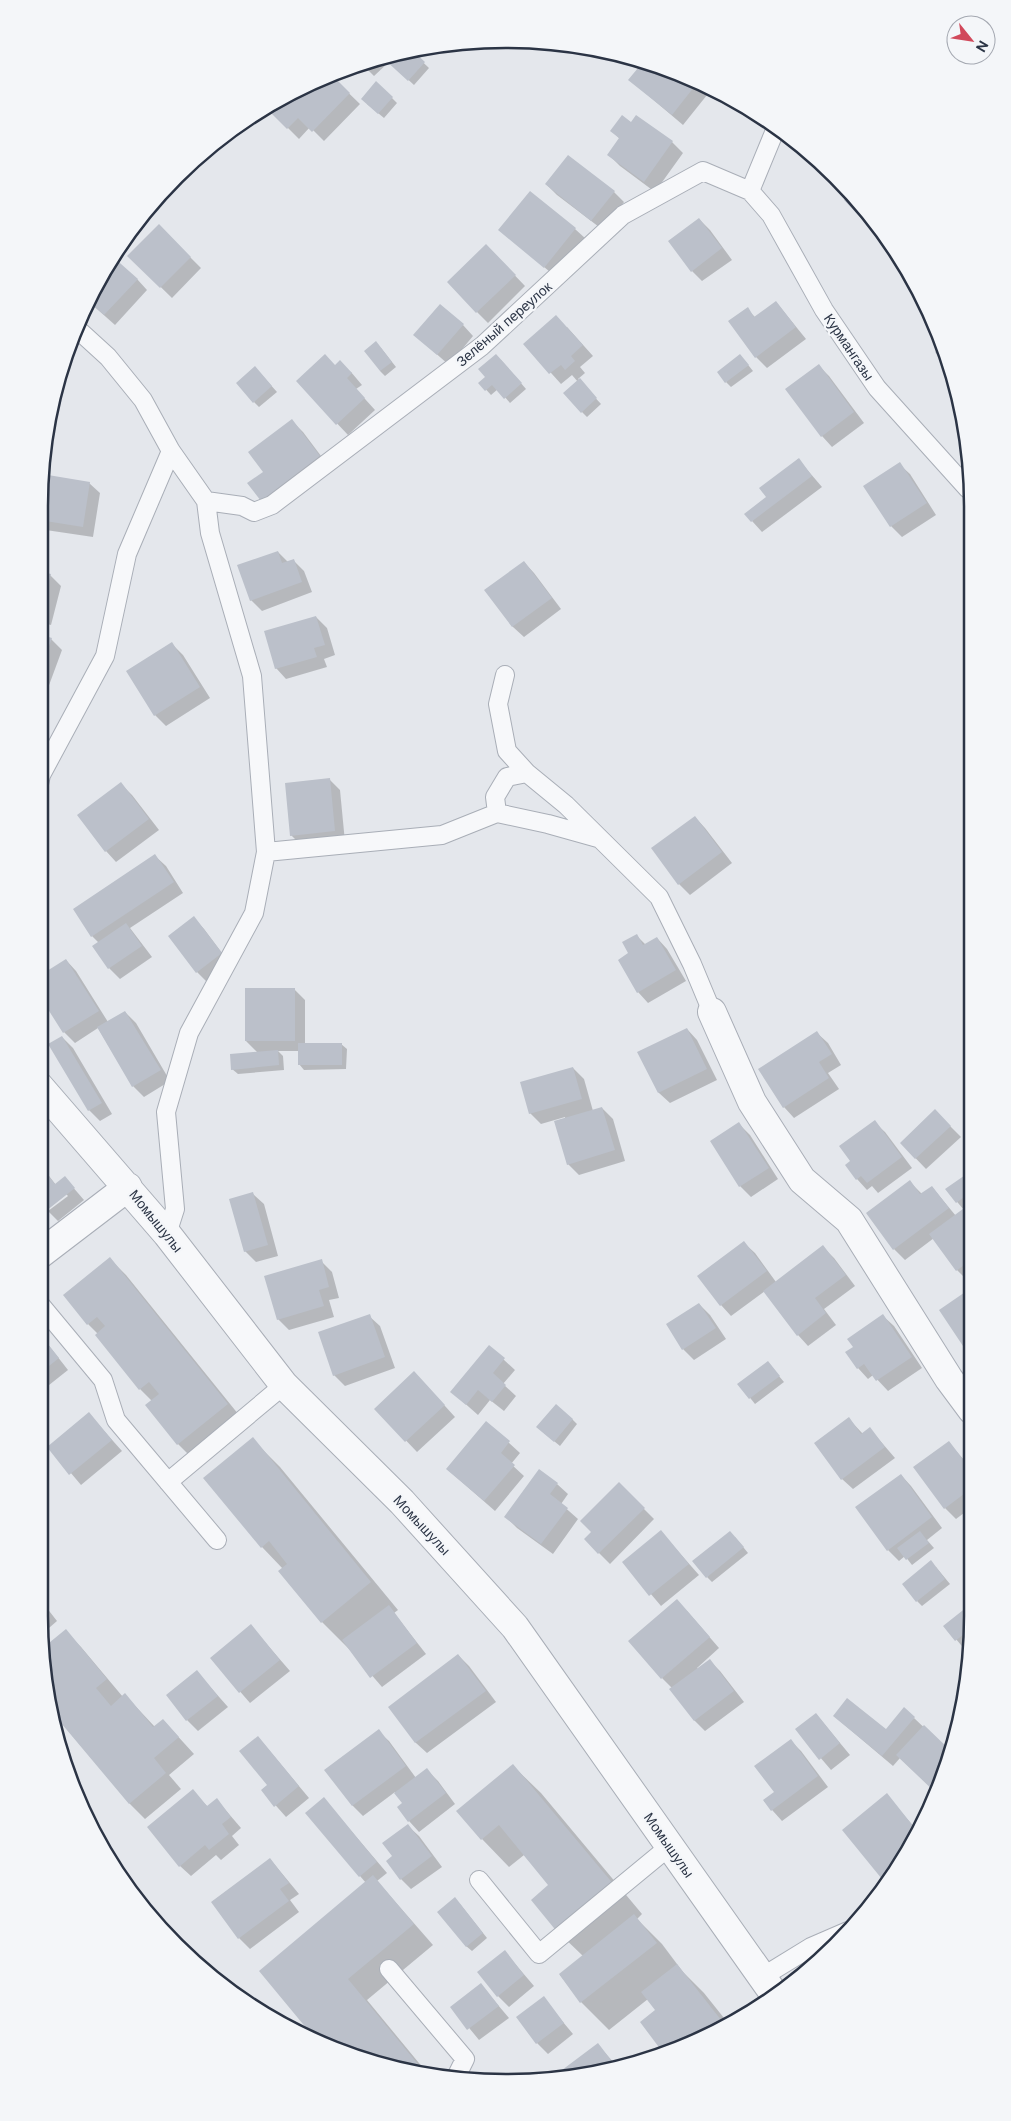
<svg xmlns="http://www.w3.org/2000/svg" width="1011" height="2121" font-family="'DM Sans',sans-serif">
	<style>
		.shadow { fill: #0003 }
		.building { fill: #bbc0ca }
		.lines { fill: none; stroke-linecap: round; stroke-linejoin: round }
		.service-casing { stroke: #a9aeb7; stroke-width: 20 }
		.minor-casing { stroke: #a9aeb7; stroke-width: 30 }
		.service { stroke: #f7f8fa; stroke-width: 18 }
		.minor { stroke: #f7f8fa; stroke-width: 28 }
		.labels { text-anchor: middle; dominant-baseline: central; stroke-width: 4.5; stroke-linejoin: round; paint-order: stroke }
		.street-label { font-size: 14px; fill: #2b3445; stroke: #f4f6f9 }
		.rim { fill: none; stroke: #2b3445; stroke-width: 2.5 }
	</style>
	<rect width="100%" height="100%" fill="#e4e7ec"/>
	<path class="shadow" d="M409,49l20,19 -15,17 -25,-23 -15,14 -12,-12z
		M644,62l40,12 27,16 -28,35 -53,-45z
		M329,74l31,30 -36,37 -14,-14 -11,12 -30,-30 8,-8z
		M392,98l5,5 -13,15 -17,-14z
		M631,124l41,18 11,11 -28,39 -35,-26 -11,-11 11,-16 -8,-8z
		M546,184l68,8 10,10 -21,28 -46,-35z
		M699,219l11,11 22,30 -30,21 -10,-10z
		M159,226l42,42 -29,30 -43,-42z
		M575,229l11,10 -30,38 -56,-47z
		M486,245l39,41 -37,37 -11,-11z
		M137,279l10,11 -32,35 -27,-24z
		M776,302l30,37 -39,29 -11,-11 -9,-48 9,9z
		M463,325l10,11 -24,29 -34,-30z
		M567,327l26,29 -13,11 5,6 -7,6 23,25 -14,13 -5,-5 -4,-30 -6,-7 -11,9 -36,-40z
		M381,348l15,19 -11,9 -5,-5z
		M501,360l25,29 -16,14 -12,-14 -7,6 -11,-12z
		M745,361l8,10 -22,16 -5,-5z
		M335,366l16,6 11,13 -6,4 19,21 -27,25 -51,-54z
		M819,366l10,10 35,47 -32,24 -10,-11z
		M260,373l17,19 -18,15 -5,-5z
		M292,421l11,11 27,36 -58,42 -10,-10 3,-28z
		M798,459l24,28 -60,45 -10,-11z
		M899,464l11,10 26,41 -34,22 -11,-11 -26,-40z
		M42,475l47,8 11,10 -7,44 -54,-8z
		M278,552l10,10 5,-2 11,11 8,21 -50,19 -11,-11z
		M524,562l10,11 27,36 -37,28 -11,-10 -27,-36z
		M39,572l11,3 11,11 -10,39 -12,-3z
		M316,617l11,11 8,27 -11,4 3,8 -41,12 -10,-11z
		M39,635l12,4 11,11 -14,38 -9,-4z
		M172,644l11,11 27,43 -44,28 -11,-11z
		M329,779l11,11 5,52 -43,4 -11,-11z
		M121,784l11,11 27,35 -43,32 -10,-11 -27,-36z
		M695,817l10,11 27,35 -42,32 -11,-11 -26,-35z
		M155,856l11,10 17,27 -53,35 22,29 -32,22 -11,-11 -10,-25 -7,-7z
		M194,918l10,11 27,36 -24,17 -10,-10z
		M637,936l9,9 11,-7 10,11 19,32 -38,22 -10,-11 -8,-38z
		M66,960l10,11 32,51 17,-10 11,11 34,58 -26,16 -11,-11 -35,-58 -23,15 -11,-11 -25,-39v-15z
		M294,989l11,11v44h36l6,5 -1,20 -42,1 -5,-6v-13h-21l5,5 1,14 -46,4 -6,-5 26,-16 -12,-12z
		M687,1029l10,11 20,40 -47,23 -11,-10 -20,-40z
		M817,1033l11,10 13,22 -13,8 11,16 -45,29 -10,-11z
		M62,1037l11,11 39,66 -12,7 -11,-11z
		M573,1068l11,11 9,32 9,-3 11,11 12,42 -46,14 -11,-11 -3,-47 -24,7 -11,-11z
		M935,1111l26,26 -35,32 -25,-26z
		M874,1122l11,10 27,36 -34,25 -6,-7 -5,4 -10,-11 -5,-18z
		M739,1124l11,11 28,44 -27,18 -11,-11z
		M39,1163l17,22 9,-7 19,22 -26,21 -10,-10 20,-15 -2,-2 -27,22z
		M971,1172v106l-3,3 -11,-11 -23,-32 -29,22 -11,-11 -27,-36 43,-31 12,12 10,-7 24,29 8,-6 -17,-20z
		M253,1194l11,10 14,52 -22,6 -11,-11z
		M744,1243l11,10 21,29 47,-35 11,11 21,28 -31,23 12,16 -28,21 -10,-11 -33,-44 -34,25 -10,-11z
		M110,1259l16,16 117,145 -49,40 -16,-16 -26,-43 -12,-12 -42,-55 -10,-10z
		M321,1261l11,11 7,26 -10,2 5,17 -45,13 -11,-11z
		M971,1290v66l-30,-46z
		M699,1304l11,11 16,24 -32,21 -11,-11z
		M369,1316l11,10 15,42 -50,18 -11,-11z
		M883,1316l11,10 28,42 -34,23 -15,-16 -5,4 -10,-11 -3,-21z
		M39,1333l29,37 -29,23z
		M489,1346l26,24 -12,14 13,12 -12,15 -14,-11 -12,15 -26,-23z
		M768,1363l16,19 -29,22 -16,-20z
		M425,1384l30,33 -38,35 -41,-43z
		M89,1414l33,37 -41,34 -32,-38z
		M848,1418l15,16 7,-5 25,29 -42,31 -11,-10z
		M572,1419l5,5 -17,22 -17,-14z
		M486,1422l34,31 -9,11 13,12 -29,35 -48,-42z
		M252,1439l28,28 118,143 -4,3 32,41 -44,33 -32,-37 -28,-28 -39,-53 -21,-22z
		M949,1443l23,26v38l-16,12 -11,-11z
		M901,1475l10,11 31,42 -15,12 7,8 -22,17 -7,-9 -6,5 -11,-11z
		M557,1484l11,10 -7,10 17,15 -25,35 -36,-26 -11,-11z
		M619,1484l35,35 -44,45 -25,-25 7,-7z
		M661,1532l38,43 -38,31 -37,-44z
		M735,1537l13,16 -36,29 -5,-5z
		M936,1567l14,17 -28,22 -5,-5z
		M39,1598l18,23 -15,13 -3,-18z
		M972,1605l-3,44 -3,2 -21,-25z
		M687,1611l32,37 -22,20 1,1 12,-8 10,10 24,31 -39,29 -11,-11 -22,-32 -10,-10z
		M251,1626l39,45 -40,32 -39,-45z
		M65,1631l16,16 42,50 2,-2 30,32 8,-7 31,34 -25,21 12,14 -36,30 -15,-15 -75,-89 -11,-66z
		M458,1655l11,11 27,36 -69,51 -11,-10 -26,-36z
		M197,1672l31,35 -30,24 -11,-11z
		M816,1714l34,41 -19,15 -35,-41z
		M834,1716l52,15 28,-13 36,34 -13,41 -37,-35 -7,8z
		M378,1731l11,10 27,37 11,-8 11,11 17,23 -36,28 -10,-11 -5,-18 -9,-11 -32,24 -10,-10 -27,-36z
		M258,1737l51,61 -23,19 -24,-27 6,-5z
		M791,1741l10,10 27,36 -46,34 -18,-20 12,-9z
		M513,1766l28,27 101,121 -5,5 25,25 21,28 21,21 24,30 -16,11 -50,15 -5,-39 -9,-11 -39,31 -28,-28 -21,-27 23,-19 -24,-23 -9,-48 -26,-30 -15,12 -27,-28z
		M192,1791l16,16 9,-7 24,28 -9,8 7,9 -18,15 -5,-5 -25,21 -11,-10z
		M886,1795l31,35 -24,45 -6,8 -43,-53z
		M324,1799l63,74 -10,8 56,64 -66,55 61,74 -14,-1 -99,-37 51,-153 -6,-7z
		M408,1826l11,10 23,31 -31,22 -10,-10 -7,-22z
		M270,1859l29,35 -9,6 9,12 -49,37 -11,-11 -27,-36z
		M460,1904l27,34 -15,13 -6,-5z
		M505,1952l29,34 -25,21 -11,-11z
		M481,1985l28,33 -30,22 -27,-33z
		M543,1998l30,36 -25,20 -11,-11z
		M598,2045l17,19 -51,14 -4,-5z"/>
	<path class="building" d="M411,49l14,13 -17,19 -24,-22 3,-3z
		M643,62l41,12 14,8 -26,33 -44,-35z
		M330,73l20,20 -38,39 -14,-14 -11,11 -20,-20 6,-6z
		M376,81l17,16 -15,17 -17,-15z
		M622,115l9,7 5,-7 37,26 -29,41 -37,-27 12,-17 -9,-7z
		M568,155l47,36 -24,30 -46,-37z
		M530,191l46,37 -32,40 -46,-38z
		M849,194l27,27 17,31 -49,-52z
		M699,218l23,30 -31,24 -23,-31z
		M159,224l32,33 -31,31 -33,-32z
		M486,244l30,31 -40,38 -29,-31z
		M112,256l26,23 -34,36 -16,-14z
		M776,301l20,26 -41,31 -27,-37 20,-14 6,10z
		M440,304l24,20 -27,31 -24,-20z
		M556,315l27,30 -12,11 4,5 -10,9 -4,-5 -12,9 -26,-30z
		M376,341l16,21 -12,9 -16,-20z
		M942,346l6,22 -13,-16z
		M325,354l10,11 5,-5 12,13 -5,5 18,20 -29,27 -40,-44z
		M496,354l26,29 -18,16 -12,-14 -7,6 -7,-8 7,-6 -7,-8z
		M740,354l9,11 -24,18 -8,-11z
		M819,364l35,48 -33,25 -36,-48z
		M255,366l17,20 -19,17 -17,-20z
		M580,378l17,20 -16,15 -18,-20z
		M292,419l28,37 -59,45 -14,-18 16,-11 -15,-20z
		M799,458l13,18 -61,46 -7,-8 22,-17 -7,-9z
		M900,462l27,41 -37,24 -27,-41z
		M42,474l48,8 -7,45 -44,-7z
		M278,551l4,12 12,-4 8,23 -52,19 -13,-36z
		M524,561l28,37 -40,29 -28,-37z
		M39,571l12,3 -12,44z
		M316,616l9,29 -11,3 3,9 -42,12 -11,-38z
		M39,634l13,4 -13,36z
		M172,642l28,45 -46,29 -28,-45z
		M330,778l5,53 -45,5 -5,-53z
		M121,782l28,37 -44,33 -28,-37z
		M695,816l27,36 -44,33 -27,-37z
		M155,854l19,28 -83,55 -18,-28z
		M194,916l28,37 -26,20 -28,-37z
		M126,923l16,23 -34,23 -16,-23z
		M637,934l6,11 14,-8 19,33 -39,23 -19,-33 10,-7 -6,-11z
		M66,959l33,52 -36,22 -24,-38v-19z
		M245,988h50v53h-50z
		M125,1011l36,59 -29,17 -35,-60z
		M687,1028l20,41 -49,24 -21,-41z
		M817,1031l15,23 -13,8 10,16 -46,30 -25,-39z
		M62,1036l40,67 -14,8 -40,-67z
		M298,1043h44v22h-44z
		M278,1050l1,15 -48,5 -1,-16z
		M573,1067l9,32 -53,15 -9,-32z
		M602,1107l13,43 -48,15 -13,-44z
		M935,1109l16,17 -36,33 -15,-16z
		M875,1120l27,37 -35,26 -6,-7 -5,4 -11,-15 5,-4 -11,-15z
		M739,1122l30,46 -30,19 -29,-46z
		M39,1164l16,20 10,-8 10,12 -29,23 -7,-9z
		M971,1171v21l-15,11 -11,-14z
		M910,1180l10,14 12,-8 17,22 -56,42 -27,-37z
		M253,1192l15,53 -24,7 -15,-53z
		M971,1203v57l-15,11 -27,-37z
		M744,1241l23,30 -47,35 -23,-30z
		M823,1245l23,30 -31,23 11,15 -29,23 -34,-45z
		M110,1257l118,147 -51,41 -32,-40 14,-11 -10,-12 -10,8 -44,-55 10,-9 -8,-9 -10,8 -24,-30z
		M322,1259l7,28 -10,3 5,16 -47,14 -13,-44z
		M971,1288v70l-32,-48z
		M699,1303l17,25 -34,22 -16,-26z
		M370,1314l15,43 -52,19 -15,-44z
		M883,1314l29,43 -36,24 -12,-17 -7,5 -12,-17 8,-5 -6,-8z
		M39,1333l20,25 -20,16z
		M489,1345l16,13 -12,15 13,12 -14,17 -14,-12 -12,15 -16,-13z
		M768,1361l12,15 -31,23 -12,-15z
		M971,1361v15l-7,-11z
		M414,1371l31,34 -40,37 -31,-33z
		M556,1404l17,15 -19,23 -18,-15z
		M89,1412l23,28 -43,35 -22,-28z
		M849,1417l12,17 9,-7 15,20 -44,33 -27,-37z
		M486,1421l24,20 -9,12 14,12 -31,36 -38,-32z
		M253,1437l118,145 -50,41 -43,-52 9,-7 -18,-23 -8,7 -58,-70z
		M949,1441l23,30v17l-28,21 -31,-42z
		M539,1469l19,14 -8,11 18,14 -27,36 -37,-27z
		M901,1474l31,43 -45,34 -32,-44z
		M619,1482l26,26 -47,46 -14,-15 7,-7 -11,-11z
		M661,1530l28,34 -40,32 -27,-34z
		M730,1531l14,16 -38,31 -14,-17z
		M920,1531l9,12 -23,17 -9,-12z
		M931,1560l14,19 -29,23 -14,-18z
		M39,1599l9,11 -9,7z
		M677,1599l33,38 -49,42 -33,-38z
		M972,1603l-1,26 -16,12 -12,-15z
		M389,1605l28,38 -47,35 -28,-38z
		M251,1624l29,36 -41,33 -29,-35z
		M66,1629l41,50 -11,9 15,18 14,-13 28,34 10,-8 16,18 -25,21 12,15 -37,31 -73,-87 -12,-70z
		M458,1654l28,37 -71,52 -27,-36z
		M710,1659l24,32 -40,30 -25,-32z
		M197,1670l21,26 -32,25 -20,-26z
		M847,1698l39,31 18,-22 11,10 -33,39 -49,-40z
		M816,1713l24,30 -21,17 -24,-31z
		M924,1725l26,25 -13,44 -41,-39z
		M379,1729l27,37 -54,40 -28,-36z
		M258,1736l41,50 -25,21 -13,-17 6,-5 -28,-34z
		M791,1739l27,37 -47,35 -8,-11 11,-8 -20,-26z
		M513,1764l102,122 -57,47 -27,-33 17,-15 -49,-60 -18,15 -25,-29z
		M427,1768l19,25 -38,29 -11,-15 5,-4 -8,-10z
		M193,1789l14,17 10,-8 14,19 -9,7 7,10 -20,16 -4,-5 -26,22 -32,-40z
		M887,1793l30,38 -24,44 -7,9 -44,-54z
		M324,1797l53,65 -18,15 -54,-64z
		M408,1824l24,32 -32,24 -14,-19 6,-5 -10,-13z
		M270,1858l19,25 -9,6 9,12 -51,38 -27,-37z
		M373,1875l41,49 -66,55 78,95 -12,-1 -102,-38 -53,-64z
		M455,1897l28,36 -17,14 -29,-35z
		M634,1914l23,29 -77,60 -21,-29z
		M505,1950l19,25 -27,22 -20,-25z
		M677,1964l48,61 -13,9 -51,16 -21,-28 15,-12 -14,-18z
		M481,1983l18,23 -32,24 -17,-23z
		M544,1996l20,27 -28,21 -20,-27z
		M598,2043l16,21 -52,14 -4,-5z"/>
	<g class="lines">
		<g class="service-casing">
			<path id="service" d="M750,191l26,-63
				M74,326l34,31 35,43 28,51 35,50 4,32 42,143 14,176 -12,61 -65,120 -23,79 9,97 -8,25
				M206,501l36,5 12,6 18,-7 210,-159 141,-131 80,-44 47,20 21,24 53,95 53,78 91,101
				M505,675l-7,29 9,47 20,22
				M39,784l2,-9 64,-119 22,-102 44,-103
				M497,813l-2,-16 12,-20 20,-4 39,32 93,92 33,67 20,48
				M266,852l176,-17 55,-22 51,11 50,14
				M39,1303l64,77 13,40 101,120
				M168,1482l116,-97
				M39,1513v1
				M479,1880l60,74 131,-108
				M389,1969l76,90 -8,16
				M762,1977l49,-30 37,-16"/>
		</g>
		<g class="minor-casing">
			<path id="minor" d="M712,1012l40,90 50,78 47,40 100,159 23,31
				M39,1086l128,148 117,151 118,117 113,125 257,364
				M39,1255l89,-68"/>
		</g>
		<use href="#service" class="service"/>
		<use href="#minor" class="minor"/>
	</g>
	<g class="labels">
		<g class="street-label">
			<text transform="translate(504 324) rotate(-41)">Зелёный переулок</text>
			<text transform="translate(849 347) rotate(56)">Курмангазы</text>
			<text transform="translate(156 1221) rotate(51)">Момышулы</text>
			<text transform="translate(422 1525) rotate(47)">Момышулы</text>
			<text transform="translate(669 1845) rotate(55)">Момышулы</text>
		</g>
	</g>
	<path d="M0 0H1011V2121H0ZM506 48H506A458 458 0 0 1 964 506V1616A458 458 0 0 1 506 2074H506A458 458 0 0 1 48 1616V506A458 458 0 0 1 506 48Z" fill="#f4f6f9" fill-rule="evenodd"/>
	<path class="rim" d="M506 48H506A458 458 0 0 1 964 506V1616A458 458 0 0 1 506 2074H506A458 458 0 0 1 48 1616V506A458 458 0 0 1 506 48Z"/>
	<g transform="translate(971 40) rotate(120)"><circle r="24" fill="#f4f6f9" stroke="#a4a8b1"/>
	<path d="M0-4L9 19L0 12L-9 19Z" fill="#d1495b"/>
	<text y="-8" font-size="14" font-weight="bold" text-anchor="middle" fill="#2b3445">N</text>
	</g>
</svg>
